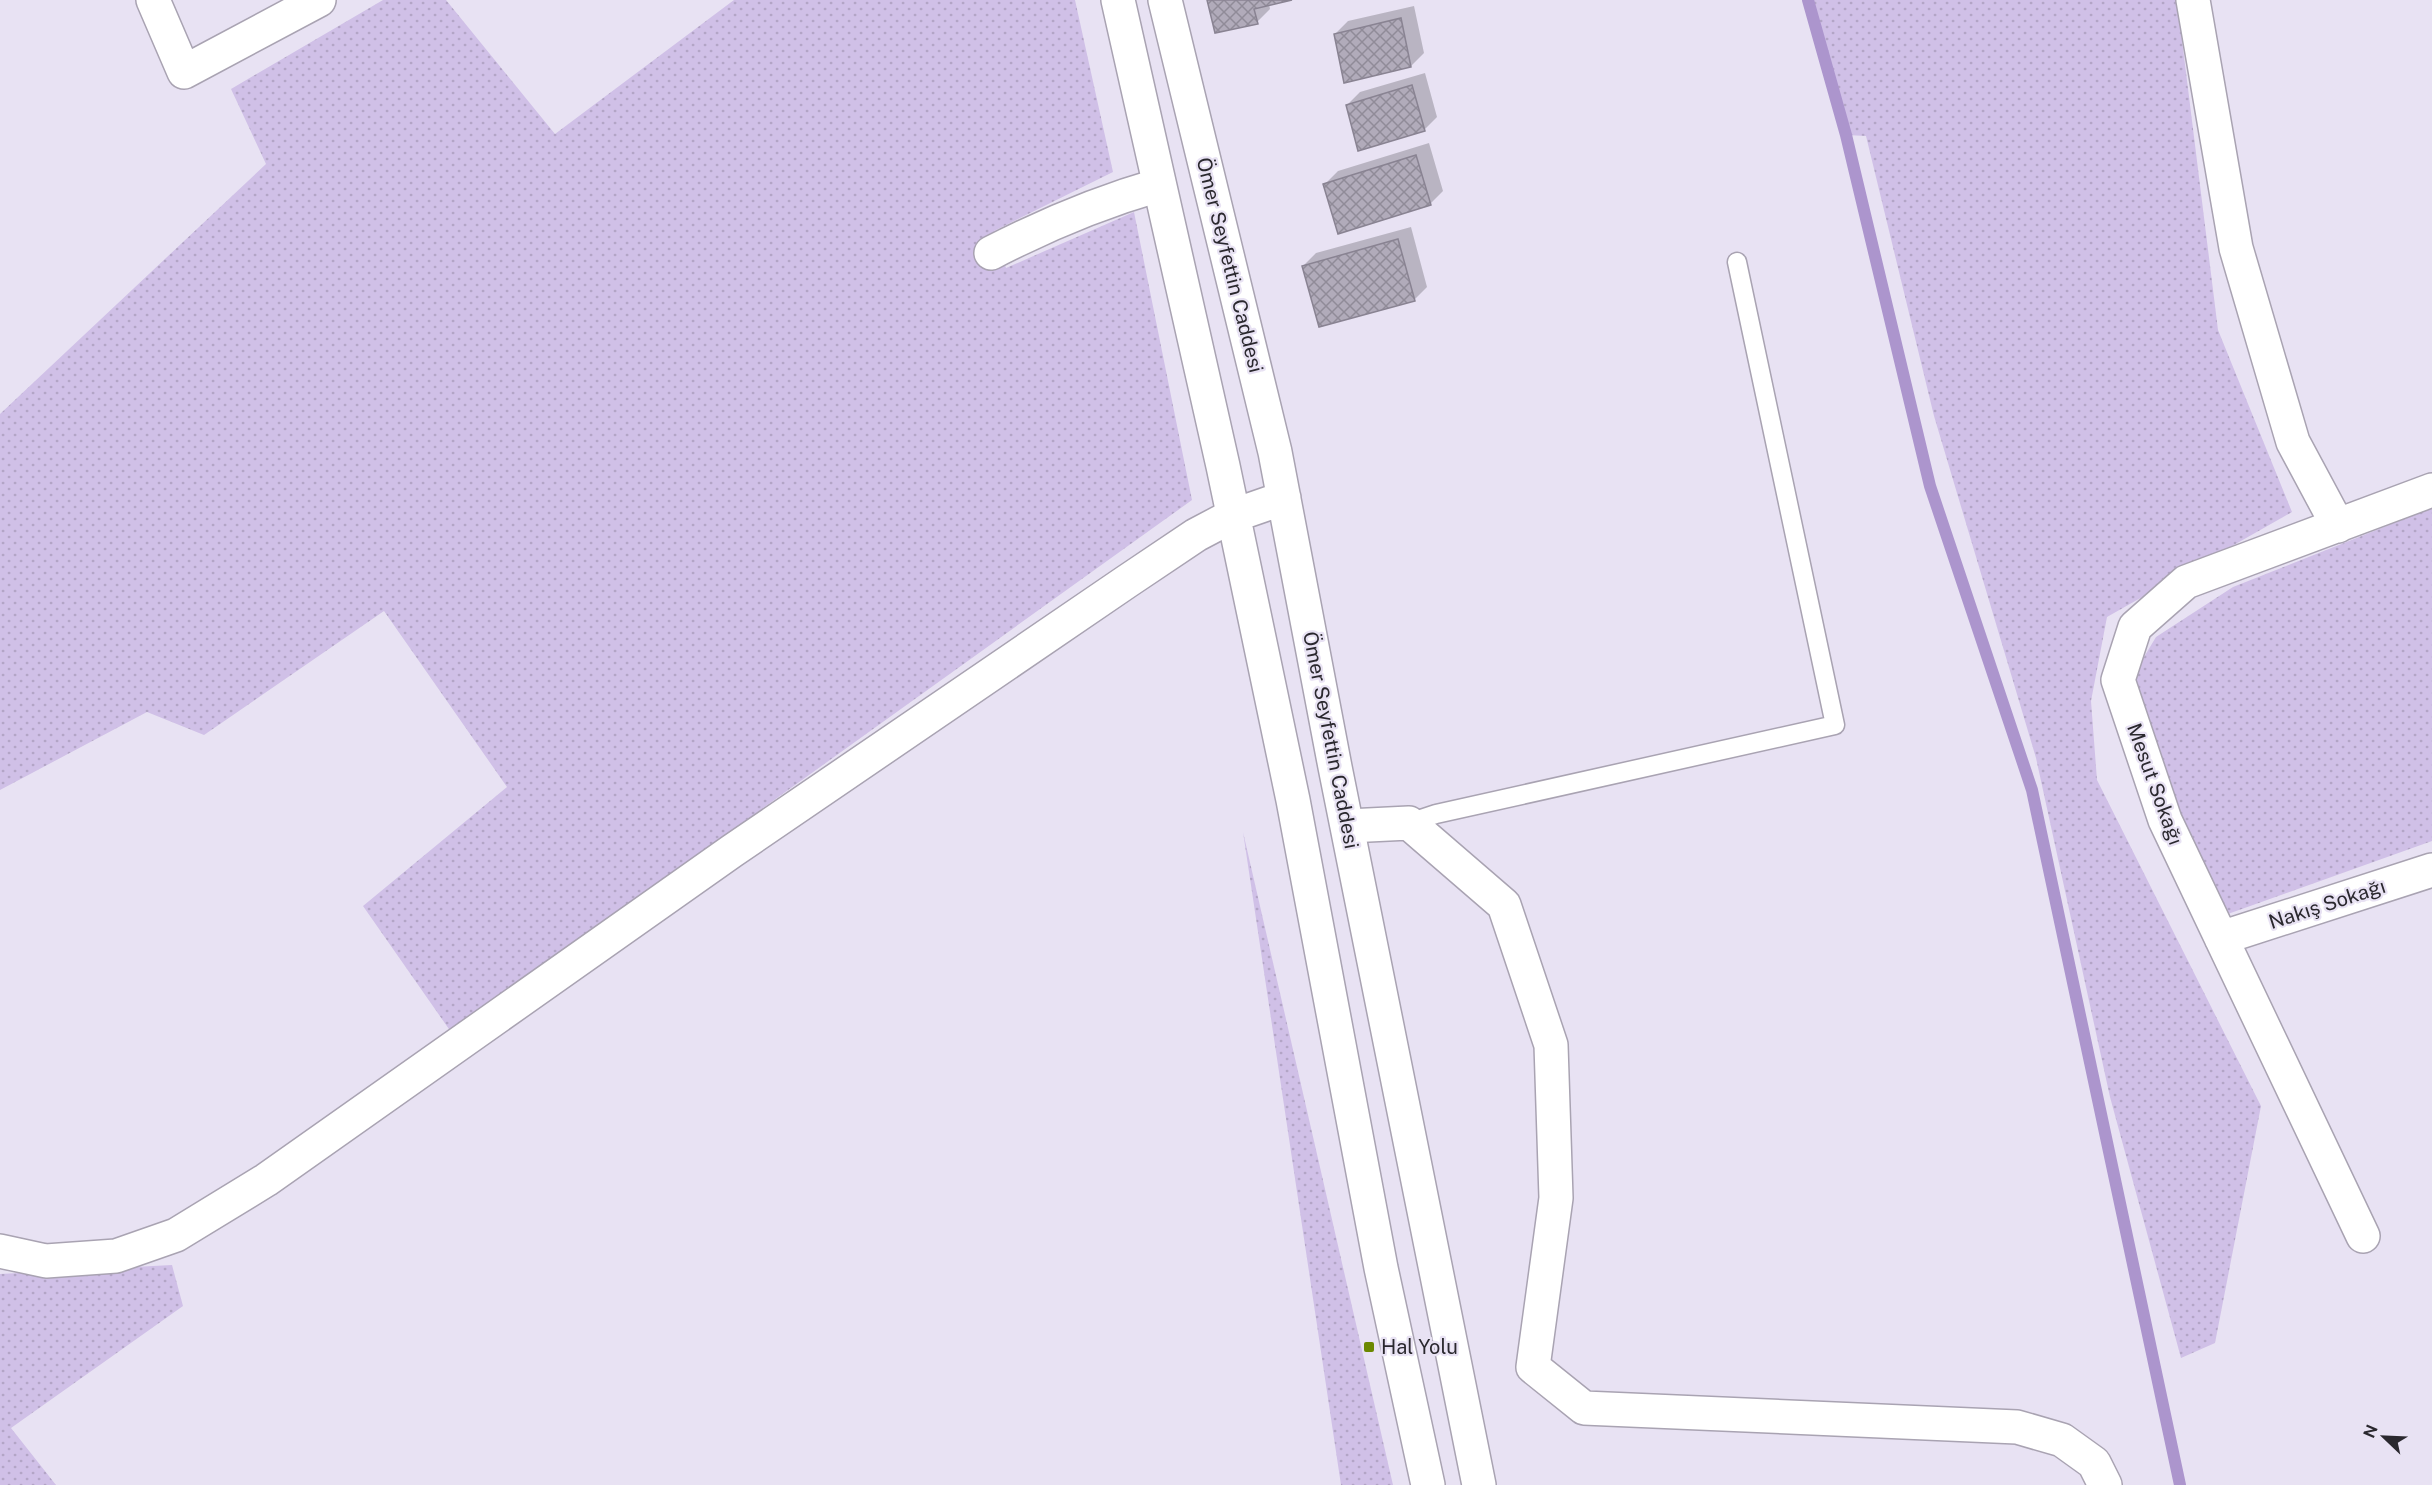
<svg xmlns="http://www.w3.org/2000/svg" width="2432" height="1485" font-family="'Public Sans',sans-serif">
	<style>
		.grass { fill: url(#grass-dots) }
		.shadow { fill: #0003 }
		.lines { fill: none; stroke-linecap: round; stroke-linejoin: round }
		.stream { stroke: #ac95cd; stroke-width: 12 }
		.building { fill: url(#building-cross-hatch); stroke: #898392; stroke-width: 1.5 }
		.service-casing { stroke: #a9a3b2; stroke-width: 21 }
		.minor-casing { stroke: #a9a3b2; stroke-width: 36 }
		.tertiary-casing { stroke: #a9a3b2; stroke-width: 36 }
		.service { stroke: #fff; stroke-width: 18 }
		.minor { stroke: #fff; stroke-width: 33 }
		.tertiary { stroke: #fff; stroke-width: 33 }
		.poi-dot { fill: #6b8800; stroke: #e8e2f3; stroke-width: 2 }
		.labels { text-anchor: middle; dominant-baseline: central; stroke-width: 4.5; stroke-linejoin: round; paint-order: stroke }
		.street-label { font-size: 20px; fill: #2a282e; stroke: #e8e2f3 }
		.poi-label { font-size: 20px; fill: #2a282e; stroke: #e8e2f3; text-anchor: start }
	</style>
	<defs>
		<pattern id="grass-dots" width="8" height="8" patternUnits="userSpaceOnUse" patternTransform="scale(1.5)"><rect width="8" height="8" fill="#d0c0e7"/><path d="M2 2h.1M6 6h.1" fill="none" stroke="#b3a5c6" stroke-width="1.8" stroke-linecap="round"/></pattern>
		<pattern id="building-cross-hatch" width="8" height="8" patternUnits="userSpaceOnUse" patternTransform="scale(1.5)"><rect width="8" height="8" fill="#b1abba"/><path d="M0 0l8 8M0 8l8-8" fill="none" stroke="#908b98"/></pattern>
	</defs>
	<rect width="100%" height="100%" fill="#e8e2f3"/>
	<path class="grass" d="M383,0h63l109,134 179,-134h341l38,172 -119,59 12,37 128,-56 58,288 -741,532 -88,-126 144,-119 -123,-176 -180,124 -57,-23 -147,78v-376l266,-250 -35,-75z
		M1812,0h365l41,330 74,182 -185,105 -16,84 6,79 164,326 -46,237 -34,15 -71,-261 -74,-339 -102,-342 -68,-280 -20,-1z
		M2432,508v333l-207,74 -56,-129 -37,-109 24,-40 77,-50z
		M1243,832l150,653h-52z
		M172,1265l11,41 -172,122 45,57h-56v-211z"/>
	<path class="shadow" d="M1208,0h77l-16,4 1,5 -13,13z
		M1414,6l10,47 -13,13 -76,-32 13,-13z
		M1425,73l12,44 -13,13 -77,-25 13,-13z
		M1429,143l14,48 -13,13 -105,-20 13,-13z
		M1411,227l16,60 -13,13 -111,-34 13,-13z"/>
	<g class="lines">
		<path class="stream" d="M1808,0l38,135 84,351 102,304 148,695"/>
	</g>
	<path class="building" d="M1207,0h85l-38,9 4,15 -43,9z
		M1401,18l10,49 -67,16 -10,-49z
		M1412,85l13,46 -67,20 -12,-46z
		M1416,155l15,50 -93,29 -15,-50z
		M1398,239l17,62 -96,26 -17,-61z"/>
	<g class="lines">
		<g class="service-casing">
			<path id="service" d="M1409,823l27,-9 399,-89 -98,-463"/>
		</g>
		<g class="minor-casing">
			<path id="minor" d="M153,0l31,72 135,-72
				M2193,0l43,248 57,194 45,84
				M991,253c54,-28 109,-51 168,-68
				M1348,826l61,-3 95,82 47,140 5,153 -23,169 51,41 433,19 45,13 32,23 11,22
				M2221,938l211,-68
				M2363,1236l-198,-416 -47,-140 17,-53 51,-45 246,-92
				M0,1251l46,10 70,-5 60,-21 90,-55 466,-329 394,-269 70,-47 36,-19"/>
		</g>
		<g class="tertiary-casing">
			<path id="tertiary" d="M1118,0l105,466 70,334 88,468 47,217
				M1165,0l110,452 60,315 144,718
				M1232,516l52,-18"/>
		</g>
		<use href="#service" class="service"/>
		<use href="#minor" class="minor"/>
		<use href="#tertiary" class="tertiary"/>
	</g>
	<rect class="poi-dot" x="1363" y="1341" width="12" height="12" rx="3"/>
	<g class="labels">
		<g class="street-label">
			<text transform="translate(1230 265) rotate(76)">Ömer Seyfettin Caddesi</text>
			<text transform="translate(1331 740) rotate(79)">Ömer Seyfettin Caddesi</text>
			<text transform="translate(2155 784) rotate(70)">Mesut Sokağı</text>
			<text transform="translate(2327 904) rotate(-18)">Nakış Sokağı</text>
		</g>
		<g class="poi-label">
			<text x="1381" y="1347">Hal Yolu</text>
		</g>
	</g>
	<g transform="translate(2384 1437) rotate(293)" stroke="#e8e2f3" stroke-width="4.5" paint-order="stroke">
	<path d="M0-4.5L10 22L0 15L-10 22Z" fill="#2a282e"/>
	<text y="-9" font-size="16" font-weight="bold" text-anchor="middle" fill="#2a282e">N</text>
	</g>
</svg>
